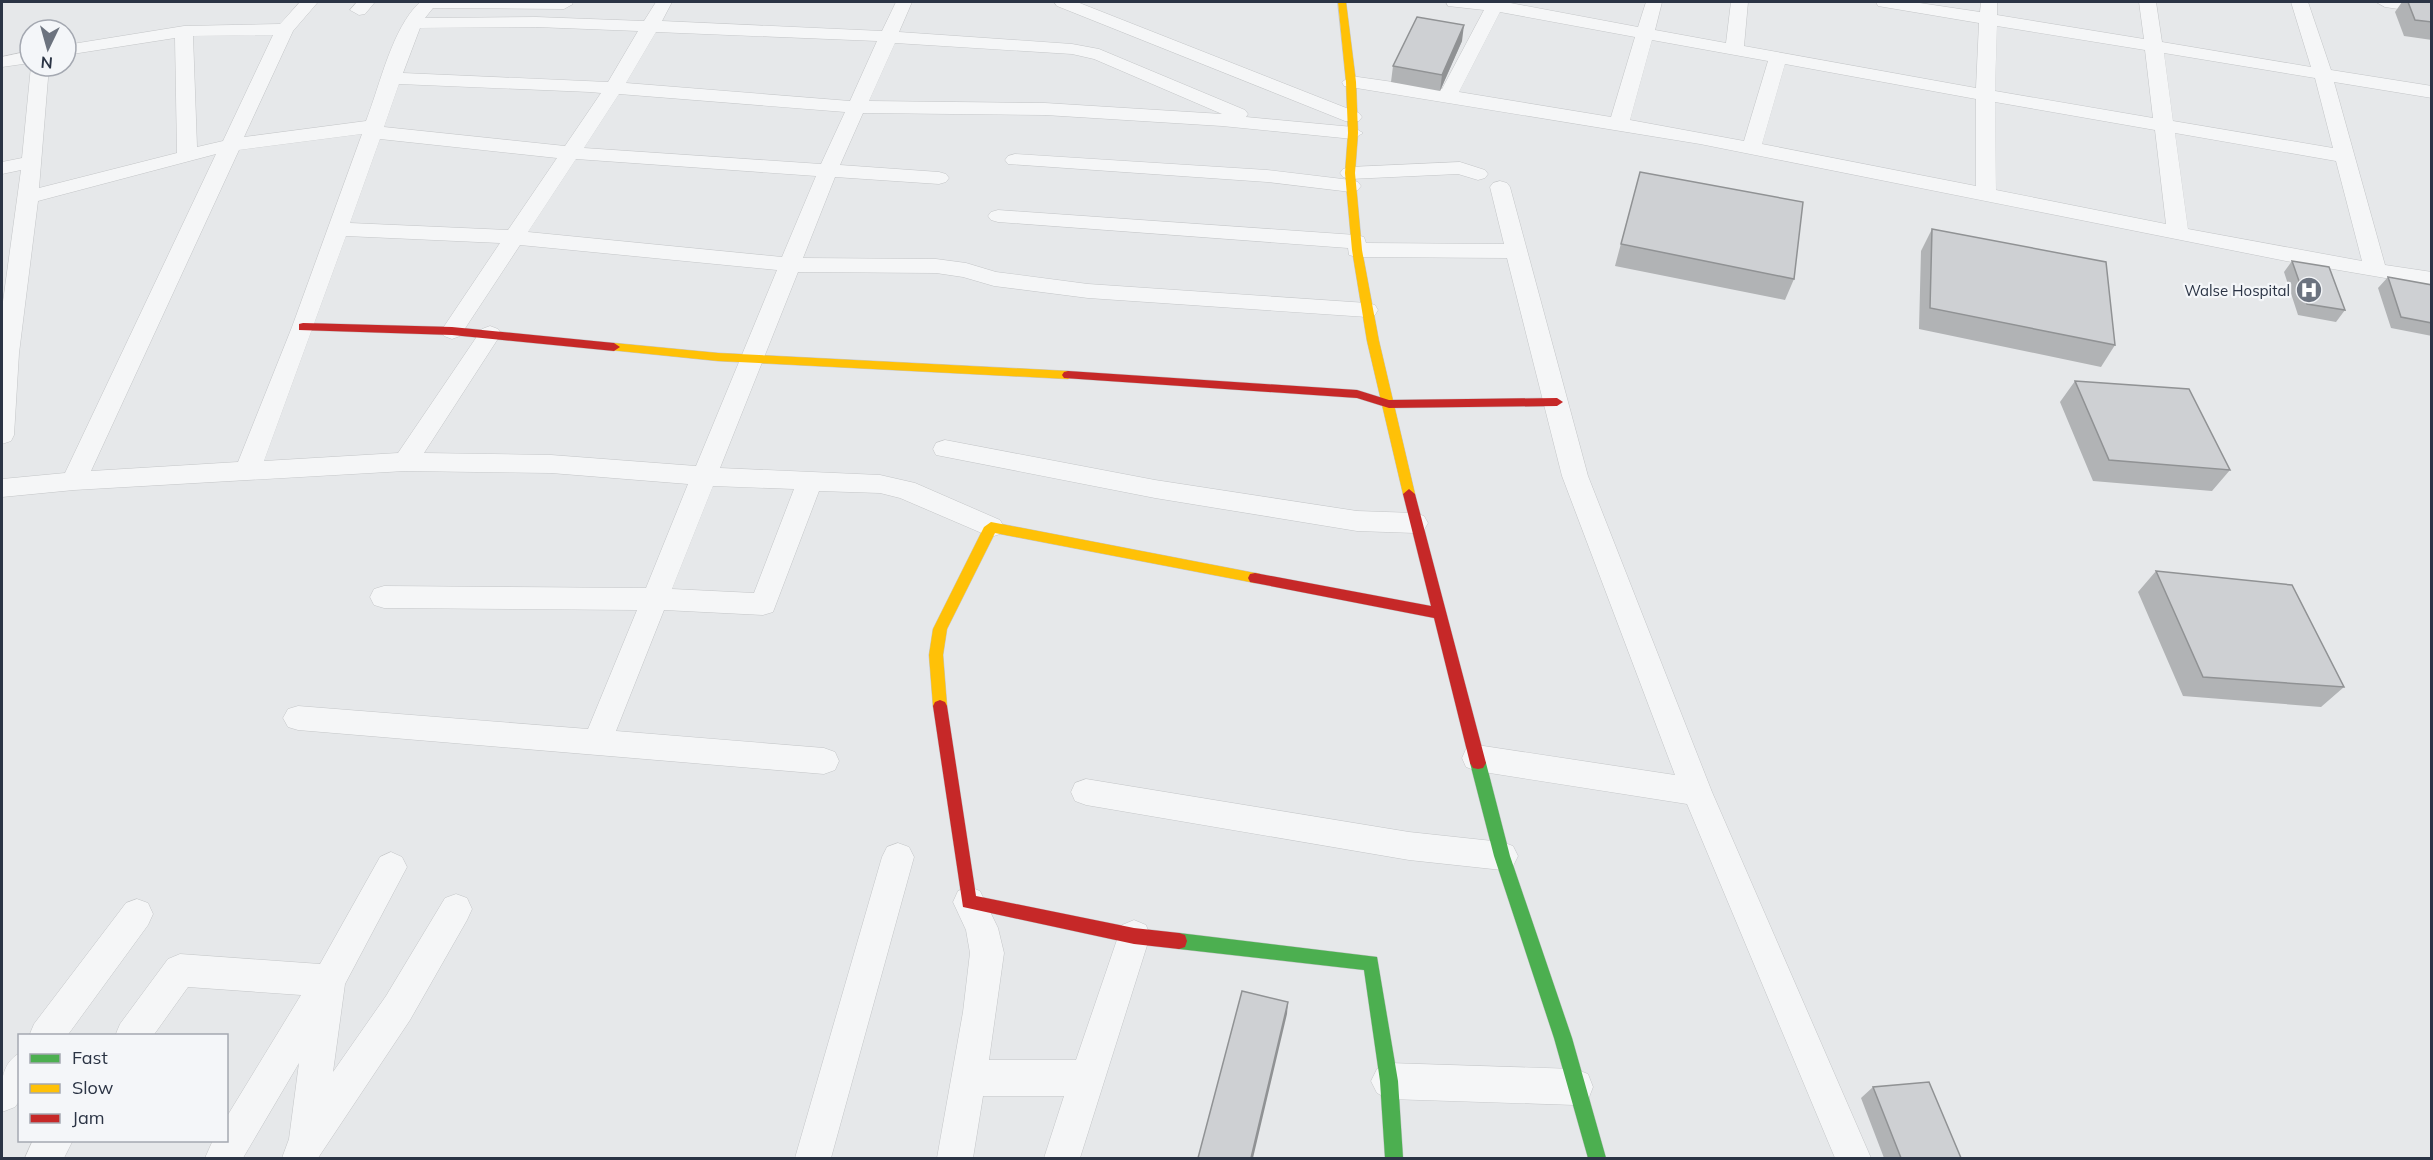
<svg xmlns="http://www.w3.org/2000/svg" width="2433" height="1160" font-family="Mulish,sans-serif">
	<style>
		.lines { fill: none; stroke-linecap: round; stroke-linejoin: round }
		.street-casing { stroke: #c4c6c8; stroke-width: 1 }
		.fast-casing { stroke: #c4c6c8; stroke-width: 1 }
		.slow-casing { stroke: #c4c6c8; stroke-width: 1 }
		.jam-casing { stroke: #c4c6c8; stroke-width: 1 }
		.street { fill: #f5f6f7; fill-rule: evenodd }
		.fast { fill: #4caf50; fill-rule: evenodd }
		.slow { fill: #ffc107; fill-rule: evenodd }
		.jam { fill: #c62828; fill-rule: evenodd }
		.wall { fill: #b1b3b5 }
		.shaded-wall { fill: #909294 }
		.building { fill: #ced0d3; stroke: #909294; stroke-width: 1.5 }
		.labels { text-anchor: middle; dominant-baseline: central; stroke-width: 4.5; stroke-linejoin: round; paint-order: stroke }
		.poi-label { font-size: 15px; fill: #2b3445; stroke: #f4f6f9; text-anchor: end }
	</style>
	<rect width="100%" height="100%" fill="#e6e8ea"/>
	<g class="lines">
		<g class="street-casing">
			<path id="street" d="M300,2h18l-25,29 -49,106 122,-16c14,-36 26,-93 54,-119h151l2,2 -9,5 -131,-1 -8,10 111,-1 108,4 12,-19h16l-10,19 220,10 14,-29h16l-13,30 173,12 27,5 146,61 3,4 -2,3 107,10 10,6 -10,6 -131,-13 -177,-11 -182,-2 -23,52 99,7 7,2 3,4 -3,4 -7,2 -104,-7 -32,81 133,1 30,4 30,9 92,12 279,19 8,2 3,5 -3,5 -8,2 -279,-19 -94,-12 -31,-9 -27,-4 -138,-1 -78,196 160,7 35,8 85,37 4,7 -4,7 -9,3 -91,-39 -20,-5 -61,-2 -46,121 -10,3 -99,-5 -48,121 208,17 11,4 4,9 -4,9 -11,4 -526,-44 -10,-3 -5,-9 5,-9 10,-3 290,23 49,-119 -253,-2 -10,-3 -4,-8 4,-8 10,-3 262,2 42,-104 -137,-11 -146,-2 -331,19 -72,7v-18l63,-6 151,-319 -178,47 -19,152 -5,82 -3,6 -9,3v-135l19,-139 -19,4v-12l20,-4 9,-92h18l-10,122 138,-35 -2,-115 -109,17v-10l118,-19 96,-2zM536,27l102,4 -30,51 -205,-9 17,-45zM656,32l221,9 -27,60 -224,-18zM273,35l-50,106 -26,6 -4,-111zM895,43l177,11 22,5 128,55 -177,-11 -176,-2zM399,84l191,8 11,1 -36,53 -181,-19zM619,94l226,18 -24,52 -237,-16zM362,134l-70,193 -54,135 -147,9 148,-321zM380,139l177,19 -49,72 -158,-7zM576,159l240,17 -34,81 -254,-25zM346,236l154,7 -59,88 3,5 8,3 8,-3 60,-91 257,25 -81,196 -145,-11 -127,-2 77,-119 -3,-5 -8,-3 -8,3 -84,124 -134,8zM713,486l81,3 -40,104 -82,-4z
				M357,2h18l-10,12 -6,1 -9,-5z
				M1054,2h23l282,111 3,4 -3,4h-14l-288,-115z
				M1446,2h59l133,25 8,-25h16l-7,28 71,13 5,-41h17l-4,44 232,42 3,-65 -95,-16 -6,-1 -2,-4h37l67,10 1,-10h16v13l147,24 -5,-37h17l6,40 149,25 -20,-65h17l23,68 101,16v12l-98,-16 51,183 47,7v14l-146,-25 -586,-117 -356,-58 -2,-4 9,-6 91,13 42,-79 -36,-4zM1500,12l135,25 -24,80 -152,-25zM1997,26l148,24 8,68 -158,-27zM1652,40l116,21 -24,80 -114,-21zM2164,53l151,25 18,70 -160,-27zM1785,64l191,35v87l-214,-42zM1995,102l160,28 11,94 -170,-34zM2175,133l161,28 26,100 -174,-32z
				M2376,2l56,2v10l-47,-7z
				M30,51v12l-28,4v-10z
				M1015,154l252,16 84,10 7,2 3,4 -3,4 -7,2 -84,-10 -259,-18 -3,-4 3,-4z
				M1460,162l25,8 3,4 -3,4 -7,2 -20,-6 -108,5 -7,-2 -3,-4 3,-4 7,-2z
				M1500,181l7,2 3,4 78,289 124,316 159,366h-36l-148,-354 -210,-33 -11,-4 -4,-9 4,-9 11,-4 198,30 -113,-299 -55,-218 -150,-1 -8,-2 -1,-7 -350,-26 -7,-2 -3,-4 3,-4 7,-2 358,25 8,2 2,6 138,1 -14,-57 3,-4z
				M945,440l210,40 202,31 58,2 9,3 4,7 -4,7 -9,3 -58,-2 -202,-33 -219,-43 -3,-6 3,-6z
				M1086,779l323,53 93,10 11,4 5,10 -5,10 -11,4 -93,-10 -323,-55 -11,-4 -4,-9 4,-9z
				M898,843l11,4 5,10 -83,301h-36l87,-301 5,-10z
				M391,852l11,5 5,10 -62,117 -12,88 53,-76 59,-98 11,-4 11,4 5,11 -5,11 -57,100 -92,138h-36l7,-19 10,-76 -56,95h-38l8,-18h13v-22l75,-123 -113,-8 -35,49h-38l5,-12 48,-65 12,-5 140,10 60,-107z
				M969,887l11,4 18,37 6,25 -15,107h87l46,-135 12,-5 12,5 4,11 -70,222h-36l20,-62h-81l-10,62h-36l26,-146 7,-59 -4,-23 -13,-28 5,-11z
				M137,899l11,4 5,11 -5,11 -81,111h-38l5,-12 92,-121z
				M20,1053v47l-5,7 -13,5c-2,-24 -2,-49 18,-59z
				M1389,1063l186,6 13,5 5,13 -5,13 -13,5 -186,-6 -12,-6 -6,-12 6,-12z
				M33,1140h40l-9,18h-39z"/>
		</g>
		<g class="fast-casing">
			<path id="fast" d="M1478,757l5,1 3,5 24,93 62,182 34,120h-18l-34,-120 -60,-182 -24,-93 3,-5z
				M1179,933l198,24 21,124 5,77h-18l-5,-77 -16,-111 -185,-21 -6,-2 -2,-6 2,-6z"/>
		</g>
		<g class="slow-casing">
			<path id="slow" d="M1338,2h8l10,80 2,51 -3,40 7,77 17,91 36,153 -6,5 -6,-5 -36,-153 -15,-91 -7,-77 3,-40 -2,-51z
				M614,343l104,10 350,18 6,4 -6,4 -350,-18 -108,-11 -2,-3 2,-3z
				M991,522l264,51 5,1 2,4 -2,4 -5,1 -260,-50 -48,96 -4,26 4,51 -2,4 -5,2 -5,-2 -2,-4 -4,-51 4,-26 51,-102z"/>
		</g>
		<g class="jam-casing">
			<path id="jam" d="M303,323l149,4 162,16 6,4 -6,4 -162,-16 -153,-5v-6z
				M1068,371l289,19 32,10 168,-2 6,4 -6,4 -168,2 -32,-10 -293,-20 -2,-3 2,-3z
				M1409,489l6,5 71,269 -3,5 -5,1 -5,-1 -3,-5 -36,-145 -179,-35 -5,-1 -2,-4 2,-4 5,-1 176,33 -28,-112z
				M940,700l5,2 2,4 29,190 158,32 45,5 6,2 2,6 -2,6 -6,2 -45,-5 -171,-37 -30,-201 2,-4z"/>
		</g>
		<use href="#street" class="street"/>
		<use href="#fast" class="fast"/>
		<use href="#slow" class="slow"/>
		<use href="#jam" class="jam"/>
	</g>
	<path class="wall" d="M2402,2h30v38l-28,-4 -9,-24z
		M1462,41l-22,50 -49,-9 2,-16z
		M1640,172l154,107 -9,21 -170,-34z
		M1932,229l183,116 -14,22 -182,-38 2,-78z
		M2292,261l53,49 -9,12 -38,-7 -14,-43z
		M2388,277l44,8v51l-41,-8 -13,-40z
		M2075,381l155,89 -18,21 -119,-10 -33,-79z
		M2156,571l188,116 -23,20 -138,-11 -45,-104z
		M1873,1087l88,71h-77l-23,-60z"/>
	<path class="shaded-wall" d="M1464,25l-2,16 -22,50 2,-16z
		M1288,1002l-1,12 -34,144h-2z"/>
	<path class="building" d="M2408,2h24v20l-17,-2z
		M1417,17l47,8 -22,50 -49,-9z
		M1640,172l163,30 -9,77 -173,-35z
		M1932,229l174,33 9,83 -185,-37z
		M2292,261l37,6 16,43 -38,-6z
		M2388,277l44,8v38l-31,-6z
		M2075,381l114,8 41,81 -121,-10z
		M2156,571l136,14 52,102 -141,-10z
		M1242,991l46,11 -37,156h-53z
		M1929,1082l32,76h-60l-28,-71z"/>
	<defs>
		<g id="hospital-disc" transform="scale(1.35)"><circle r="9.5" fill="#6c737f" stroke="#f4f6f9"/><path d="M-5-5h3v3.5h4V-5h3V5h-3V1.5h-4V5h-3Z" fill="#fff"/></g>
	</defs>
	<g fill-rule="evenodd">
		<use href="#hospital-disc" x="2309" y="290"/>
	</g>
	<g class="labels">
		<g class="poi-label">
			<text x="2290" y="290">Walse Hospital</text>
		</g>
	</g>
	<rect width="2433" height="1160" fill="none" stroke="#2b3445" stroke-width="6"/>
	<rect x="18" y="1034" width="210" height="108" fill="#f4f6f9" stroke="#a4a8b1" stroke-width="1.5"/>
	<rect x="30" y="1054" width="30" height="9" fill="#4caf50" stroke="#a4a8b1" stroke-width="1.5"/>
	<text x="72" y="1064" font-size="18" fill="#2b3445">Fast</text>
	<rect x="30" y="1084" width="30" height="9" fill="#ffc107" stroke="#a4a8b1" stroke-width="1.5"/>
	<text x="72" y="1094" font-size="18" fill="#2b3445">Slow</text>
	<rect x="30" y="1114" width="30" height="9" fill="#c62828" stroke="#a4a8b1" stroke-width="1.5"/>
	<text x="72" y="1124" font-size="18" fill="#2b3445">Jam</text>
	<g transform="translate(48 48) rotate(185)"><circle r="28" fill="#f4f6f9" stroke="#a4a8b1" stroke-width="1.5"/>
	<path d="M0-4.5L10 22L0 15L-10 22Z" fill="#6c737f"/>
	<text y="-9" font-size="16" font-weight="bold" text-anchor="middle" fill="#2b3445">N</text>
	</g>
</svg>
